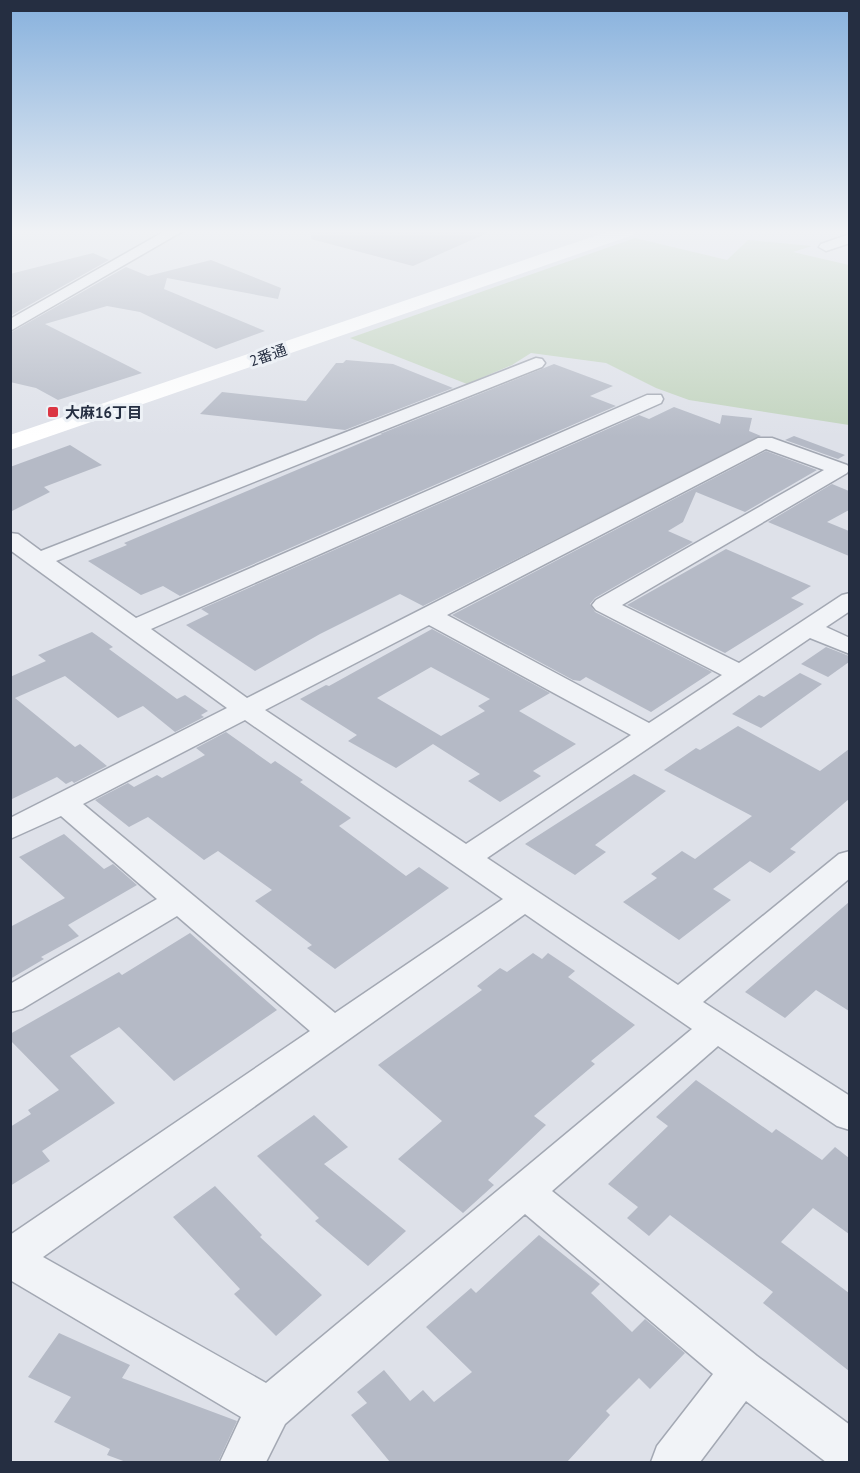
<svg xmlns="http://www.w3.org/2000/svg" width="860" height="1473" font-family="'PT Sans','Noto Sans JP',sans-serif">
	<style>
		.green { fill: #c2d4be }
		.building { fill: #b5bac6; fill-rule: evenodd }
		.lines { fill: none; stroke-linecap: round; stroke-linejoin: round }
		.street-casing { stroke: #a3a8b3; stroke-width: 3 }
		.street { fill: #f1f3f7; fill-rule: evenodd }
		.secondary { fill: #fff; fill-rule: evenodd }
		.poi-dot { fill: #db3643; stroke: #edf1f6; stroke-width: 2 }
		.labels { text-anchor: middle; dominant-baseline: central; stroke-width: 6; stroke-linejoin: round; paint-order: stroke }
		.far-street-label { font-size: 15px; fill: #252e41; stroke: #edf1f6 }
		.far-poi-label { font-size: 15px; font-weight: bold; fill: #252e41; stroke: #edf1f6; text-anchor: start }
	</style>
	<rect width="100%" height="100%" fill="#dee1e9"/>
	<path class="green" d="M635,238l92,22 21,-20 64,6 -19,6 56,13v160l-160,-25 -33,-12 -50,-25 -75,-10 -19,12 -45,19 -117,-46z"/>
	<path class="building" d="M312,231h180l-79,35 -102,-27z
		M93,253l16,7 -99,56v-42z
		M211,260l70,28 -3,11 -111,-21 -3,11 101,42 -49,18 -76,-37 -33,-6 -62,18 97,49 -84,27 -22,-12 -26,-6v-49l116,-66 22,9z
		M346,360l47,4 60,24 -108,42 -145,-16 22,-22 84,9 30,-38h7z
		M554,364l59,22 -23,10 26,10 -436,190 -17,-10 -22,9 -53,-34 39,-16 -3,-2 258,-109h-2z
		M674,407l46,17 2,-9 30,3 -3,13 12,5 -338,170 -23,-12 -80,40 -65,37 -69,-46 23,-11 -8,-5 438,-194 10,4z
		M794,436l51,19 -7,4 -53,-19z
		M70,445l32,20 -58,22 6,5 -40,20v-45z
		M766,451l51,19 -72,42 -49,-20 -13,30 -15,9 25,11 -98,56 -5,6 5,8 117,60 -61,40 -65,-35 -6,4 -7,-1 -121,-65z
		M832,484l17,7v19l-22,12 22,9v25l-81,-34z
		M726,549l85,37 -20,12 13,6 -79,49 -98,-48z
		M432,629l118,64 -31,18 57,33 -43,27 8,5 -41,26 -32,-21 12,-7 -47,-30 -37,24 -48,-27 9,-6 -57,-36 26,-14 3,1zM431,667l59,32 -12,7 7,5 -44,25 -64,-38z
		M92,632l21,15 -4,2 68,50 8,-4 23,16 -7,4 3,2 -29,15 -32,-26 -25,12 -53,-42 -50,22 60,49 5,-3 27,22 -33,17 -2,-2 -6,3 -9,-7 -47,23v-123l36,-16 -8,-6z
		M826,647l23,9v6l-21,15 -27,-13z
		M800,673l22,11 -61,44 -29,-14 27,-19 5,2z
		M738,726l82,45 29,-22v50l-59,50 6,3 -26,21 -20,-12 -37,28 18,11 -52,40 -56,-38 34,-24 -6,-4 31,-23 13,8 57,-43 -88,-46 32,-22 4,2z
		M226,732l45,32 4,-3 28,19 -3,2 51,36 -12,8 67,50 13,-9 30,21 -114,81 -28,-21 5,-3 -57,-44 17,-11 -54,-39 -14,9 -56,-43 -19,10 -34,-27 33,-17 6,4 23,-12 5,3 43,-23 -9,-7z
		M634,774l32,17 -71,54 11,7 -31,23 -50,-31z
		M64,834l40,35 9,-5 24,21 -69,40 11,11 -38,21 3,2 -34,20v-52l55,-29 -46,-41z
		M849,902v109l-33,-21 -31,28 -40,-26z
		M190,933l87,77 -103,71 -55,-54 -49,29 45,47 -73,48 8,10 -40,25v-59l21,-13 -3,-4 31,-20 -49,-50v-6l109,-62 3,3z
		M533,953l9,6 6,-6 27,18 -7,6 67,48 -44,36 4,3 -61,52 12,9 -58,55 6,5 -31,28 -65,-54 44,-38 -64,-56 104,-75 -5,-4 23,-18 7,4z
		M696,1080l76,53 4,-4 46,31 13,-13 14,11v76l-36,-26 -32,34 68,51v78l-86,-68 10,-11 -103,-77 -21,21 -22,-18 11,-11 -30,-23 60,-58 -12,-9z
		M314,1115l34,32 -24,17 82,67 -38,35 -53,-45 4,-3 -62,-62z
		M215,1186l47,49 -2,2 62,58 -46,41 -42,-42 6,-5 -67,-72z
		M539,1235l61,49 -9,9 41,39 13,-13 40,34 -35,36 -11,-11 -33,33 4,4 -43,47h-177l-39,-47 16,-12 -10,-11 27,-22 26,31 13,-11 11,12 38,-30 -46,-45 45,-39 5,5z
		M59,1333l71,32 -8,13 115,43 -19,41h-92l-19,-7 3,-6 -56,-27 17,-25 -43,-20z"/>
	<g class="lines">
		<g class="street-casing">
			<path id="street" d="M165,231h18l-173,100v-12z
				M850,234v9l-24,8 -7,-4 2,-3z
				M536,358l6,1 3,4 -3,4 -486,194 80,57 511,-223h14l2,4 -2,4 -510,226 96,69 511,-260h14l75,27 3,3 -3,5 -225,132 117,58 103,-68 8,-2v18l-24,16 24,11v16l-40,-16 -323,220 191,127 161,-131 11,-3v27l-147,124 147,94v34l-13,-4 -119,-80 -166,145 205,165 93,69v37h-24l-80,-61 -46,61h-49l6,-16 56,-72 -188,-160 -240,210 -19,38h-46l21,-45 -231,-137v-45l300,-204 -133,-115 -155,93 -12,3v-28l147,-85 -96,-83 -51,23v-21l217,-110 -217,-158v-17l8,1 23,17zM766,449l58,21 -228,130 -4,5 4,5 126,65 -73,48 -202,-108zM429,625l202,110 -165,109 -201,-134zM245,720l258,179 -168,114 -252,-209zM525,914l167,115 -426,354 -223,-126z"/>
		</g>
		<use href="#street" class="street"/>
		<path class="secondary" d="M609,231h27l-3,4 -623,215v-15z"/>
	</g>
	<linearGradient id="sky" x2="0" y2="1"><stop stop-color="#87b1dd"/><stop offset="0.53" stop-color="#f0f2f5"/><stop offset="1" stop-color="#f0f2f5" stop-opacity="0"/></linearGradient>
	<rect width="860" height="437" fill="url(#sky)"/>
	<rect class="poi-dot" x="47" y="406" width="12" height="12" rx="3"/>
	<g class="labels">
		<g class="far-street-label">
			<text transform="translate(268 355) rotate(-19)">2番通</text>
		</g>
		<g class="far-poi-label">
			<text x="65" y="412">大麻16丁目</text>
		</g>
	</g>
	<rect width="860" height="1473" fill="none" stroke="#252e41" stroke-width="24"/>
</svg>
